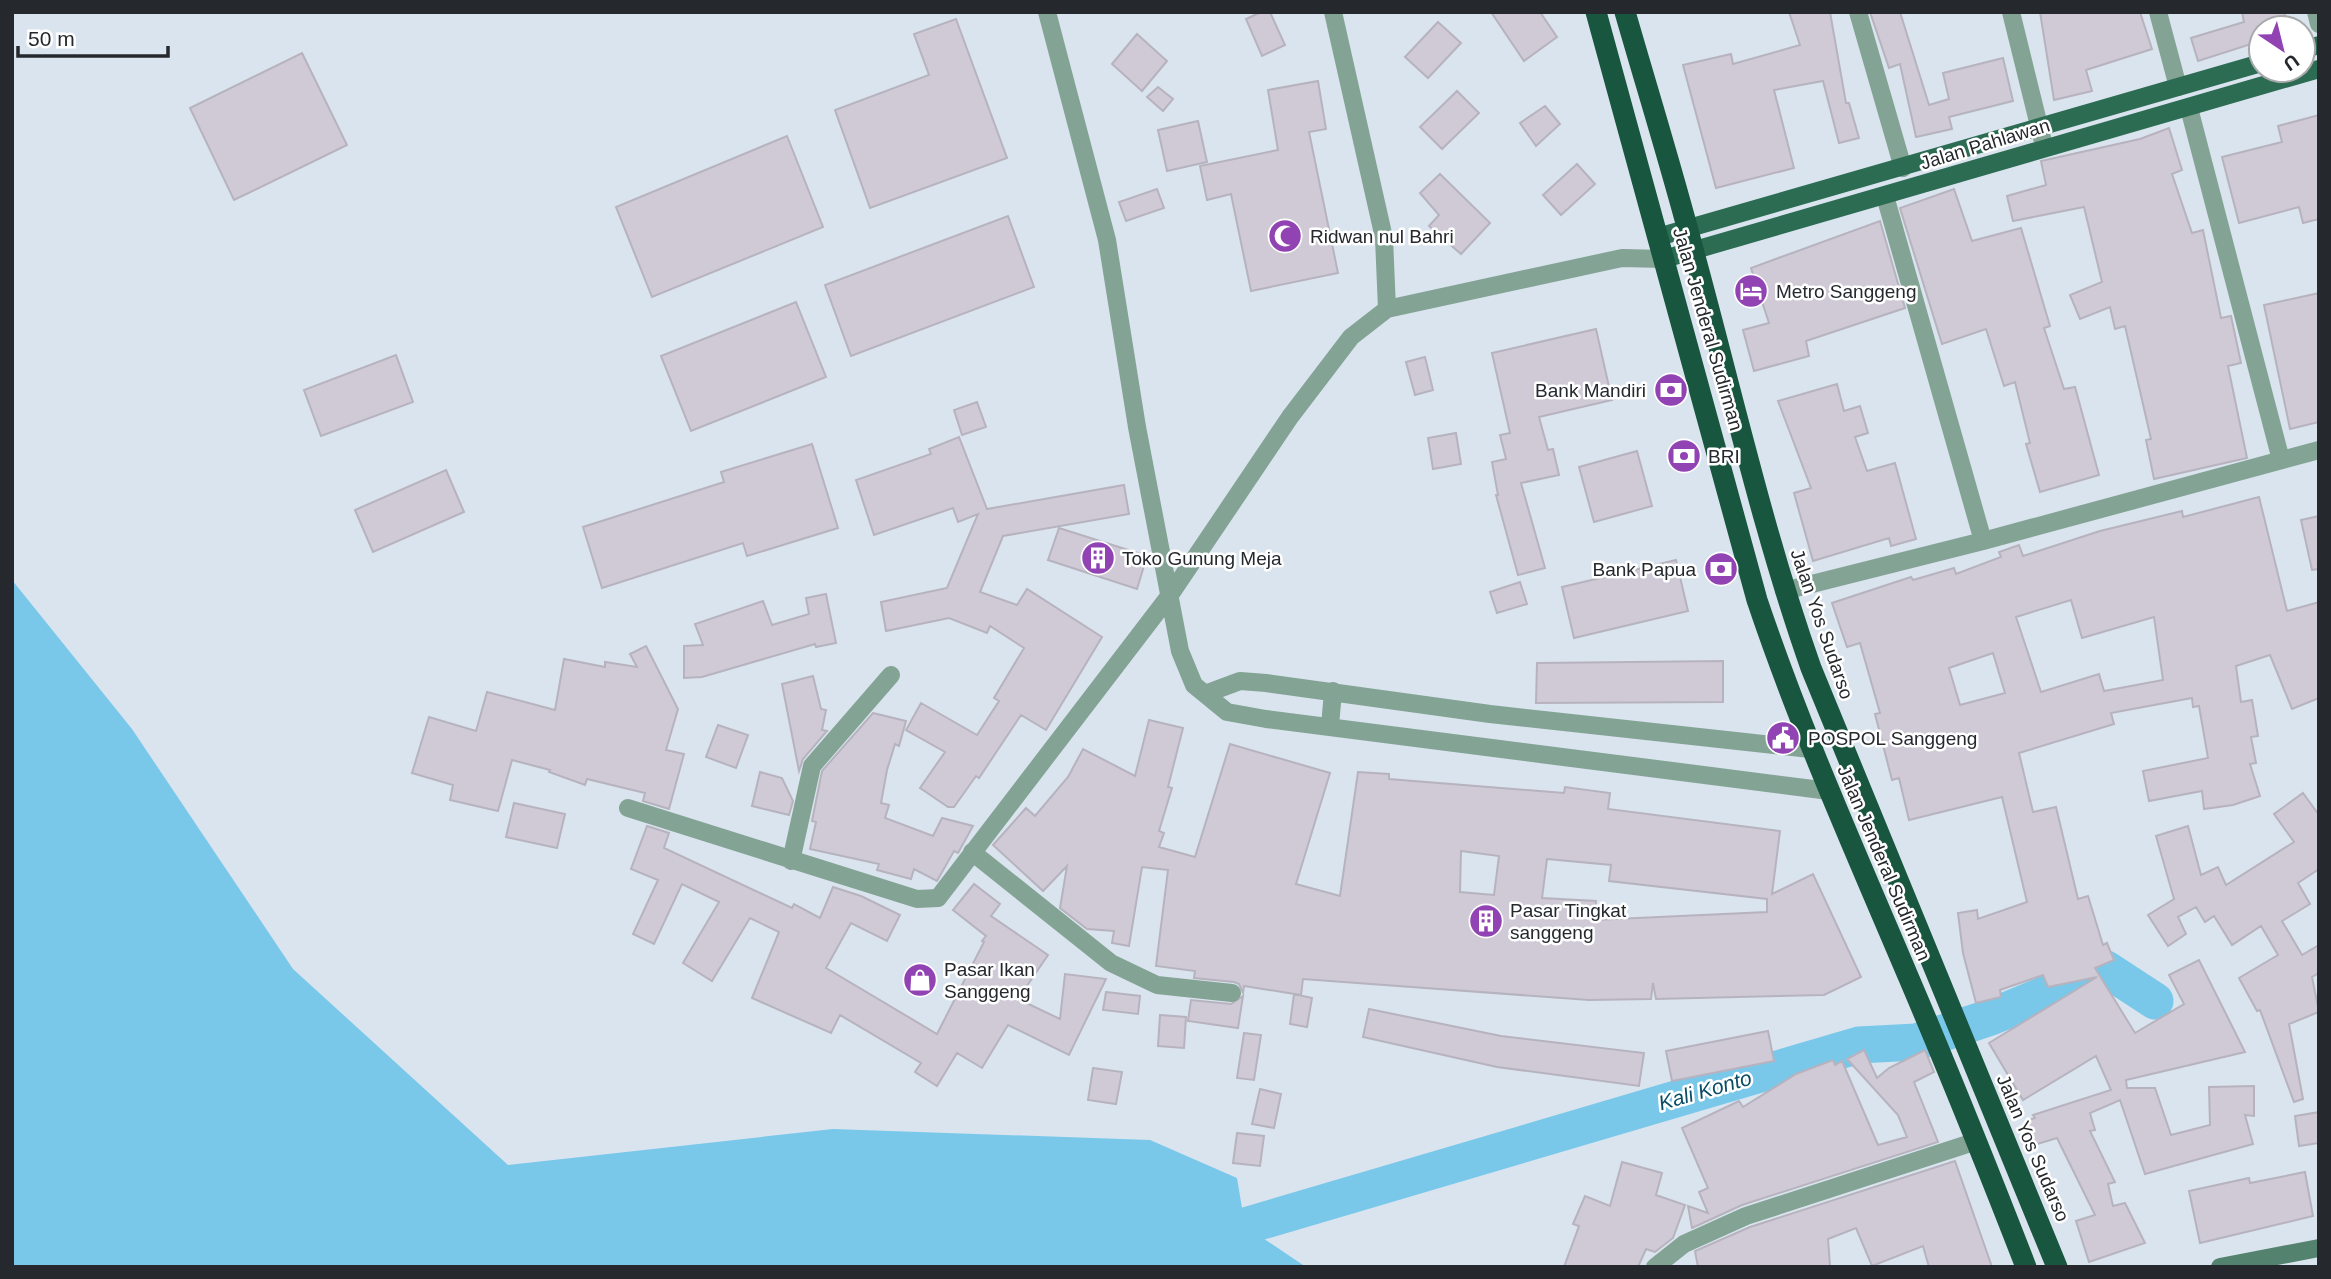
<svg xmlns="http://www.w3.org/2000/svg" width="2331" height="1279" font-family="Helvetica,sans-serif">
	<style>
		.water { fill: #79c8ea }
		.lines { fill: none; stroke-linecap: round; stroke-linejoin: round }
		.river { stroke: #79c8ea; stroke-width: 37 }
		.building { fill: #cfcad6; stroke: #b7b3be; stroke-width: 2; fill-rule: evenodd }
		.street { stroke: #83a394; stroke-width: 18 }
		.secondary { stroke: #53836e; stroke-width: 18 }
		.primary { stroke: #2c6c53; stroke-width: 18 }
		.highway { stroke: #18563f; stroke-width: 21 }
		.labels { text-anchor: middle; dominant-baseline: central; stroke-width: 5; stroke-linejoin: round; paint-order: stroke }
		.street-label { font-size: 19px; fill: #25292d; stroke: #fff }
		.poi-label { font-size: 19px; fill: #25292d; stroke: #fff; text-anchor: start }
		.water-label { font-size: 21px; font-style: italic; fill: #0a4e66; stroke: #fff }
	</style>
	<rect width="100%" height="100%" fill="#dae4ee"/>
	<path class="water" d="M12,580l120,149 161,240 215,196 325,-36 317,11 87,38 8,48 61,41h-1294z"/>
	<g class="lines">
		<path class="river" d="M1245,1226l614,-181 57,-3 75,-25 115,-48 49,32"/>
	</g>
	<path class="building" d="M1261,12h9l15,33 -23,11 -16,-37z
		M1491,12h49l17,25 -33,24z
		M1789,12h41l16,91h3l10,35 -20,5 -16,-62 -49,9 20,78 -78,20 -33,-123 48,-11 2,10 67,-19z
		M1870,12h30l29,93 20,-6 -6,-26 60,-15 10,43 -64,16 3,12 -36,8 -16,-73 -11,4z
		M2040,12h100l12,37 -66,21 6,21 -38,9z
		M2242,12h42l5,16h-28v24l-8,1 -2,-9 -53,17 -7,-23 53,-16z
		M956,19l51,139 -137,50 -35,-98 94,-35 -15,-41z
		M1438,22l23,21 -33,35 -23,-21z
		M1137,34l30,27 -25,30 -30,-27z
		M302,53l45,92 -113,55 -44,-92z
		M1318,81l8,48 -17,3 29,141 -87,18 -20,-97 -24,6 -7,-34 78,-16 -10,-60z
		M1158,87l15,12 -10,12 -16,-14z
		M1457,91l22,22 -37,36 -22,-22z
		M1545,106l15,18 -24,22 -16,-23z
		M2319,115v104l-16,4 -4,-16 -60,16 -17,-66 60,-15 -4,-16z
		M1198,121l9,41 -40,9 -9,-41z
		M2169,128l13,42 -10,4 20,59 11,-3 18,88 10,-2 10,47 -13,3 19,92 -93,21 -8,-39 5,-1 -26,-113 -10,3 -5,-22 -30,12 -10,-24 32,-13 -18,-75 -71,14 -6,-25 39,-11 -5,-24 99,-22z
		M787,136l36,91 -171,70 -36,-90z
		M1577,164l18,20 -34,31 -18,-20z
		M1440,174l50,49 -29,31 -32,-28 10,-11 -19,-22z
		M1157,189l7,19 -38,13 -7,-19z
		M1954,189l18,52 49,-13 29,98 -6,2 20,61 11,-2 24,88 -59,17 -14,-48 4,-1 -15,-61 -11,4 -18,-57 -44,15 -42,-136z
		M1008,216l26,71 -183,69 -26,-71z
		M1880,221l25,87 -99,33 3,15 -55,15 -11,-41 26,-7 -18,-55z
		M2319,293v129l-29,7 -26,-124z
		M796,302l30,75 -135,54 -30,-75z
		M1596,329l16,71 -73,17 9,33 5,-1 6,26 -38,8 24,85 -27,7 -22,-80h2l-6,-33 14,-3 -6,-24 10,-2 -18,-80z
		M396,355l17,47 -92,34 -17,-46z
		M1425,357l8,33 -18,5 -9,-33z
		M1837,384l7,27 16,-5 8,27 -13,4 12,34 28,-8 21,76 -25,7 -2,-8 -76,23 -19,-68 17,-5 -33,-87z
		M977,402l9,25 -24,8 -8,-25z
		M1456,433l5,31 -28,5 -5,-31z
		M959,437l28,72 137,-24 5,29 -126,22 -23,56 37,13 10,-16 75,48 -56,93 -25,-15 -42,63 -3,-2 -22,31h-6l-28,-19 25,-36 -39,-22 15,-27 56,32 22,-34 -5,-3 30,-50 -34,-22 -3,7 -38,-15 -63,13 -5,-29 66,-14 31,-74 -20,8 -5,-14 -79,27 -18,-55 75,-26 -2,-5z
		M812,444l26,84 -91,28 -4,-13 -141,45 -19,-61 141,-45 -3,-10z
		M1637,451l15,55 -58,16 -15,-55z
		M446,470l18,42 -91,40 -18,-42z
		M2259,497l28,114 32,-9v96l-27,11 -22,-54 -34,11 5,36 11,-2 6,36 -7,1 5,26 -6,1 10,32 -27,9 -29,4 -2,-18 -53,10 -6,-30 65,-13 -9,-52 -6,1 -1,-9 -81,15 3,11 -95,29 14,59 23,-5 22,92 10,-3 15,49 4,-2 7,17 -19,8 40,65 49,-29 -15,-29 30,-15 46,92 -119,28 1,8h28l16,47 39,-10 -1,-38 45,-1v30l-9,-1 8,29 -108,30 -25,-74 -30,13 5,17 -5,1 25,51 -7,2 5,22 12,-3 20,40 -56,19 -13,-41 19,-6 -38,-77 -23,7 -8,-24 9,-3 -2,-3 78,-25 -15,-34 -73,44 -34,-57 108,-66 -49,10 -5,-12 -43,15 1,7 -25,6 -13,-50 -5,-40 19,-3 1,9 49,-17 -25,-105 -93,23 -10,-42 -7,2 -17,-66 5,-1 -20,-70 -13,4 -15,-44 79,-26 2,3 41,-12 2,6 45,-17 -2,-5 20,-7 4,11 77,-25 82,-20 1,6zM2071,600l11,38 72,-21 9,63 -59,11 -5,-17 -58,18 -25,-75zM1993,653l12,40 -45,12 -11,-37z
		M2319,516v53l-7,1 -11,-50z
		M1059,528l88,28 -10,33 -89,-29z
		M1676,560l12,51 -114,27 -12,-51z
		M1520,582l7,22 -30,9 -7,-21z
		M826,594l10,49 -20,4 -1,-3 -113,33 -18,1v-32l19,-1 -8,-21 68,-23 9,24 37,-11 -3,-16z
		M646,646l32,63 -12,41 18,4 -15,55 -26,-8 2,-8 -58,-14 -2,6 -36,-13 1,-2 -38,-10 -14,51 -48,-11 3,-15 -41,-12 17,-56 47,14 11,-39 68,18 9,-51 41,8v-5l32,5 -7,-13z
		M1723,661v41l-187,1 1,-40z
		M813,676l8,33 5,1 -4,20 5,1 -24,28 -4,12 -17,-87z
		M873,713l33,8 -7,25 -4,-2 -8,26 -6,33 8,2 -4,13 48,18 9,-18 31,8 -15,27 -4,-2 -17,30 -23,-12 -3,10 -34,-9 2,-6 -69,-15 6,-27 -4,-1 10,-50z
		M1149,720l34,8 -15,59 4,1 -13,43 5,2 -5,14 36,10 35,-113 100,29 -34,111 44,12 18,-124 31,2v5l175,14 1,-6 45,6 -2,16 172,22 -8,63 41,-20 48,103 -37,18 -168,4 -3,-16 -2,16 -62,1 -286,-21 -2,16 -57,-9 -1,7 -4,-9 -5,-2 -40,-4 1,-7 -39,-5 12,-96 -26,-3 -13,79 -17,-3 2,-12 -27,-2 -27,-21 7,-42 -24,25 -50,-46 33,-37 9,8 33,-39 15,-28 52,27zM1461,851l38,5 -5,39 -34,-3zM1547,859l64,6 -2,16 158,18v13l-173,8 2,-19 -54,-3z
		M718,725l30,10 -12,33 -30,-11z
		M760,772l22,6 11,23 -4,14 -37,-9z
		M2303,793l16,22v54l-21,14 12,21 -28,17 20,34 17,-10v28l-7,4 7,35 -30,12 14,75 -9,3 -34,-92 -3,1 -18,-33 39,-23 -17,-29 -29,19 -18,-29 -9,6 -9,-15 -18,10 8,17 -18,12 -20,-31 26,-16 -18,-63 32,-10 13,49 17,-8 8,18 68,-43 -20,-28z
		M514,803l51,11 -8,34 -51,-11z
		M647,826l22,7 -5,15 128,60 2,-4 26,14 13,-31 28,9 39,19 -13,26 -36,-18 -25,45 111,66 47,-92 -2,-1 4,-5 -33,-26 21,-26 26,20 -9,12 57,39 -30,44 42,20 5,-45 41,5 -37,76 -61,-30 -26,43 -25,-15 -20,33 -22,-14 6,-9 -81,-48 -9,18 -79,-35 27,-66 -29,-14 -38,63 -29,-18 36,-61 -37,-18 -28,60 -21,-10 25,-54 -27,-11z
		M1106,992l34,4 -2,18 -35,-4z
		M1294,994l18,4 -5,29 -17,-3z
		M1243,996l-5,32 -50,-7 3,-21 40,4z
		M1369,1009l132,27 143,17 -5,33 -142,-19 -134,-30z
		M1160,1015l26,2 -2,31 -26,-2z
		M1768,1031l6,30 -102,20 -6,-30z
		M1244,1033l17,2 -7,45 -17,-2z
		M1864,1050l13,28 12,-10 36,-18 9,22 -20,10 24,60 -196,63 -50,23 -4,-22 20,7 -9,-21 9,-4 -26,-60 57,-27 4,6 53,-33 37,-14 2,5 7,-4 36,84 29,-8 -9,-22 -51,-56z
		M1093,1068l29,4 -6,32 -28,-4z
		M1260,1089l21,5 -7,34 -22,-4z
		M2319,1112v31l-20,3 -4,-30z
		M1237,1133l27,3 -4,30 -27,-3z
		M1955,1161l37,106h-63l-6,-21 -51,20 -16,-38 -28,11 2,27 -132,1 -3,-16 55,-24z
		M1622,1162l40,11 -6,22 29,10 -12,33 -18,14 -9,-3 -8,18h-74l15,-41 -6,-2 12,-28 25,10z
		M2305,1172l8,44 -113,27 -11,-52 60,-13 1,5z"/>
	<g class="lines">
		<path class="street" d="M1047,12l60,228 30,187 43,224 14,34 33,27 39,7 563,72
			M1333,12l51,226 3,71
			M1858,12l45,156
			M2011,12l33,134
			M2158,12l20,75
			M2316,12l3,12
			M2189,108l92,352
			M1885,196l98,345
			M1784,591l199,-50 336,-91
			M1205,694l35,-13 26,2 224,31 320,35
			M1330,726l3,-35
			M628,808l289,91 21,-1 232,-303 120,-178 61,-80 36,-28 235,-51 42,1
			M972,852l139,111 46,22 75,8
			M791,861l21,-95 79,-91
			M1655,1267l29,-23 62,-28 231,-75"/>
		<path class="secondary" d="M2220,1267l99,-19"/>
		<path class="primary" d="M2303,50l16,-5
			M1658,237l603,-174
			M1664,259l655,-190"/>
		<path class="highway" d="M1596,12l161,588c43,128 98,251 151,376 41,96 80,193 118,291
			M1625,12c23,80 48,160 69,241 38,139 69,279 117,415l246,599"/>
	</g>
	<defs>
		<g id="mosque-disc" transform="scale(1.75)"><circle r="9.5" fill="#9243b3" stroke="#fff"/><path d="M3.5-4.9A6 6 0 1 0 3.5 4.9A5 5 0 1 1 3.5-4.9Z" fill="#fff"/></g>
		<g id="hotel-disc" transform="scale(1.75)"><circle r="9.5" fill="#9243b3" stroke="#fff"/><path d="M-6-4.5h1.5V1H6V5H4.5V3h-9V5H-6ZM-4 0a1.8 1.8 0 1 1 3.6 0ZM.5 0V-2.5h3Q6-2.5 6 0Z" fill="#fff"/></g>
		<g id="bank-disc" transform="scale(1.75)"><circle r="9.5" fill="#9243b3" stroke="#fff"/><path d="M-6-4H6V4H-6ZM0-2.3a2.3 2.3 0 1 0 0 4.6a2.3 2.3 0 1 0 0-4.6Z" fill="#fff"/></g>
		<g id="building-disc" transform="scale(1.75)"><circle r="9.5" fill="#9243b3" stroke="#fff"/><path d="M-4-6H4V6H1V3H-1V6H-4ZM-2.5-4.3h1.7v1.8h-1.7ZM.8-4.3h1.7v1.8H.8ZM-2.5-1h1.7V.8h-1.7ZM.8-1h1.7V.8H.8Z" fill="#fff"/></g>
		<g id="civic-disc" transform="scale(1.75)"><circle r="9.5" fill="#9243b3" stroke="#fff"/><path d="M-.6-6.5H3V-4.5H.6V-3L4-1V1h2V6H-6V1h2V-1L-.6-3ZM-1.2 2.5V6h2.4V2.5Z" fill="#fff"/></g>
		<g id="shop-disc" transform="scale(1.75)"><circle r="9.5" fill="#9243b3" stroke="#fff"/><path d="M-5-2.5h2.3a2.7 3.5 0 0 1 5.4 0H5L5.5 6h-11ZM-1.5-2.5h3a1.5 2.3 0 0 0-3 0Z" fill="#fff"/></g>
	</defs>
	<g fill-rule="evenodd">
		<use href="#mosque-disc" x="1285" y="236"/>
		<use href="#hotel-disc" x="1751" y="291"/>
		<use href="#bank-disc" x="1671" y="390"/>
		<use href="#bank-disc" x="1684" y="456"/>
		<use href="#building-disc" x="1098" y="558"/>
		<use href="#bank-disc" x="1721" y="569"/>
		<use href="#civic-disc" x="1783" y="738"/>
		<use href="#building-disc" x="1486" y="921"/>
		<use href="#shop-disc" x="920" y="980"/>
	</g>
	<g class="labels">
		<g class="street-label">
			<text transform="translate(1985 144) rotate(-17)">Jalan Pahlawan</text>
			<text transform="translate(1708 329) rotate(74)">Jalan Jenderal Sudirman</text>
			<text transform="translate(1822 624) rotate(71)">Jalan Yos Sudarso</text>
			<text transform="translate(1884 863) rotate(67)">Jalan Jenderal Sudirman</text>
			<text transform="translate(2033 1148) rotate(67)">Jalan Yos Sudarso</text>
		</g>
		<g class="poi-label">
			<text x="1310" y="236">Ridwan nul Bahri</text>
			<text x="1776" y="291">Metro Sanggeng</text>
			<text x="1646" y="390" text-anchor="end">Bank Mandiri</text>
			<text x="1708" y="456">BRI</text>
			<text x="1122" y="558">Toko Gunung Meja</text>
			<text x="1696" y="569" text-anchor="end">Bank Papua</text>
			<text x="1808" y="738">POSPOL Sanggeng</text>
			<text x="1510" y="910">Pasar Tingkat<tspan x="1510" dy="22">sanggeng</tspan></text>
			<text x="944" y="969">Pasar Ikan<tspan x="944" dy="22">Sanggeng</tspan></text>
		</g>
		<g class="water-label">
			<text transform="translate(1705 1090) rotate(-16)">Kali Konto</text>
		</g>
	</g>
	<rect width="2331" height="1279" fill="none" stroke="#25292d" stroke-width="28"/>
	<g transform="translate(2282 49) rotate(145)"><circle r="33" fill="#ffffff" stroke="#a8a9ab" stroke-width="2"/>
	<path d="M0-5L12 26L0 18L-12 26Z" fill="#9243b3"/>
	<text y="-10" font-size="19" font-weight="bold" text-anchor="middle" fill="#25292d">U</text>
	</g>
	<path d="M18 46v10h150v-10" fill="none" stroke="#25292d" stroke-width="3.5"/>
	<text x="28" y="46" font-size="21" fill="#25292d" stroke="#ffffff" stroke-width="5" paint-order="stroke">50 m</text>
</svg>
